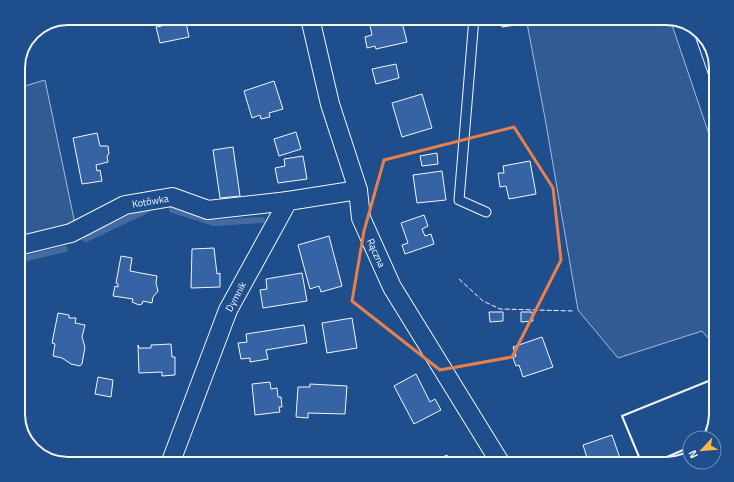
<svg xmlns="http://www.w3.org/2000/svg" width="734" height="482" font-family="'Titillium Web',sans-serif">
	<style>
		.built { fill: #305b95; stroke: #a8bbd7 }
		.lines { fill: none; stroke-linecap: round; stroke-linejoin: round }
		.stream { stroke: #446ba0; stroke-width: 6 }
		.building { fill: #3563a3; stroke: #f2f6ff }
		.service-casing { stroke: #f2f6ff; stroke-width: 11 }
		.minor-casing { stroke: #f2f6ff; stroke-width: 20 }
		.service { stroke: #1f4e8c; stroke-width: 9 }
		.minor { stroke: #1f4e8c; stroke-width: 18 }
		.fence { stroke: #f2f6ff; stroke-width: 1; stroke-dasharray: 5 2; stroke-linecap: butt }
		.wall { stroke: #f2f6ff; stroke-width: 2 }
		.marked { fill: none; stroke: #ea8049; stroke-width: 3; stroke-linejoin: round }
		.labels { text-anchor: middle; dominant-baseline: central; stroke-width: 3; stroke-linejoin: round; paint-order: stroke }
		.street-label { font-size: 10px; fill: #f2f6ff; stroke: #1f4e8c }
		.rim { fill: none; stroke: #f2f6ff; stroke-width: 2 }
	</style>
	<rect width="100%" height="100%" fill="#1f4e8c"/>
	<path class="built" d="M526,18l144,1 46,136v192l-14,-16 -84,27 -40,-48 -33,-192z
		M45,80l30,144 -57,18v-154z"/>
	<g class="lines">
		<path class="stream" d="M172,210l42,13 48,-3
			M86,239l61,-29
			M18,260l47,-11"/>
	</g>
	<path class="building" d="M161,18h24l4,19 -29,6 -4,-16 6,-1z
		M382,18h19l6,24 -31,7 -1,-3 -8,2 -2,-11 7,-2 -3,-14z
		M501,18h20l1,6 -20,3z
		M396,64l3,14 -23,6 -4,-15z
		M274,81l9,28 -14,4 1,4 -9,2 -1,-4 -8,3 -8,-27z
		M422,94l10,34 -30,9 -10,-34z
		M296,132l5,17 -22,7 -5,-17z
		M97,133l3,13h8l1,8 -2,2 1,6 -12,3 1,6 3,-1 2,11 -20,3 -9,-46z
		M233,147l7,49 -20,2 -7,-48z
		M437,153l1,11 -16,2 -2,-10z
		M303,156l4,23 -29,4 -3,-15 10,-2 -1,-7z
		M530,161l6,33 -27,5 -3,-13 -6,1 -2,-14h6l-1,-7z
		M442,171l4,29 -29,3 -4,-28z
		M424,215l4,11 -6,3 3,7 6,-2 3,10 -29,10 -3,-9 6,-2 -7,-20z
		M329,236l13,50 -21,6 -2,-6 -9,3 -12,-44z
		M214,248l3,26 3,-1v14l-29,1 1,-39z
		M121,256l11,2 -2,13 27,5 -1,7 2,8 -5,6 -1,6 -9,-2 -1,3 -3,1 -7,-3 1,-3 -20,-3 2,-10 3,1v-3l-2,-1z
		M302,273l5,28 -44,7 -3,-18 7,-1 -1,-10z
		M489,312h14v9l-13,1z
		M521,312h11l1,9 -12,1z
		M58,313l11,2v3h7l-1,5 10,2 -3,12 3,10 -3,17 -2,2 -9,-2 -9,-6 -9,-2 2,-12 -3,-1z
		M352,318l5,30 -30,5 -5,-30z
		M304,325l3,18 -41,7 2,9 -18,3v-4l-9,1 -3,-16 9,-1 -1,-8z
		M542,337l11,30 -30,10 -4,-12 -3,1 -3,-8 3,-2 -3,-9z
		M171,344l1,13h3v18l-13,1v-4l-23,1 -1,-28 1,3h12v-3z
		M416,374l14,28 5,-3 6,11 -27,14 -20,-38z
		M98,377l15,3 -2,17 -16,-3z
		M270,382l1,7 6,-1 1,9h3l1,10h-3l1,5 -25,3 -3,-31z
		M310,384l37,2 -2,28 -37,-1v5l-12,-1 2,-30h12z
		M612,435l10,29h-33l-6,-19z
		M447,455l4,9h-25z"/>
	<g class="lines">
		<g class="service-casing">
			<path id="service" d="M474,18l-15,182 27,12
				M699,32l17,49"/>
		</g>
		<g class="minor-casing">
			<g id="minor">
				<path id="s1" d="M310,18l20,86 28,86 3,28 31,69 109,177"/>
				<path id="s2" d="M18,246l53,-13 54,-28 47,-8 36,13 80,-9"/>
				<path id="s3" d="M170,464l58,-154 60,-109 70,-11"/>
			</g>
		</g>
		<use href="#service" class="service"/>
		<use href="#minor" class="minor"/>
		<path class="fence" d="M459,279l24,22 17,8 73,2"/>
		<path class="wall" d="M642,464l-20,-48 94,-38
			M651,464l39,-17"/>
	</g>
	<path class="marked" d="M514,127l39,61 8,72 -49,97 -72,13 -88,-69 12,-70 20,-71z"/>
	<g class="labels">
		<g class="street-label">
			<text stroke="none"><textPath href="#s2" startOffset="141">Kotówka</textPath></text>
			<text stroke="none"><textPath href="#s1" startOffset="245">Rączna</textPath></text>
			<text stroke="none"><textPath href="#s3" startOffset="180">Dymnik</textPath></text>
		</g>
	</g>
	<path d="M0 0H734V482H0ZM68 25H666A43 43 0 0 1 709 68V414A43 43 0 0 1 666 457H68A43 43 0 0 1 25 414V68A43 43 0 0 1 68 25Z" fill="#1f4e8c" fill-rule="evenodd"/>
	<path class="rim" d="M68 25H666A43 43 0 0 1 709 68V414A43 43 0 0 1 666 457H68A43 43 0 0 1 25 414V68A43 43 0 0 1 68 25Z"/>
	<g transform="translate(702 450) rotate(244)"><circle r="19" fill="#1f4e8c" stroke="#7391ba"/>
	<path d="M0-3L7 15L0 10L-7 15Z" fill="#ffb74d"/>
	<text y="-6" font-size="11" font-weight="bold" text-anchor="middle" fill="#f2f6ff">N</text>
	</g>
</svg>
